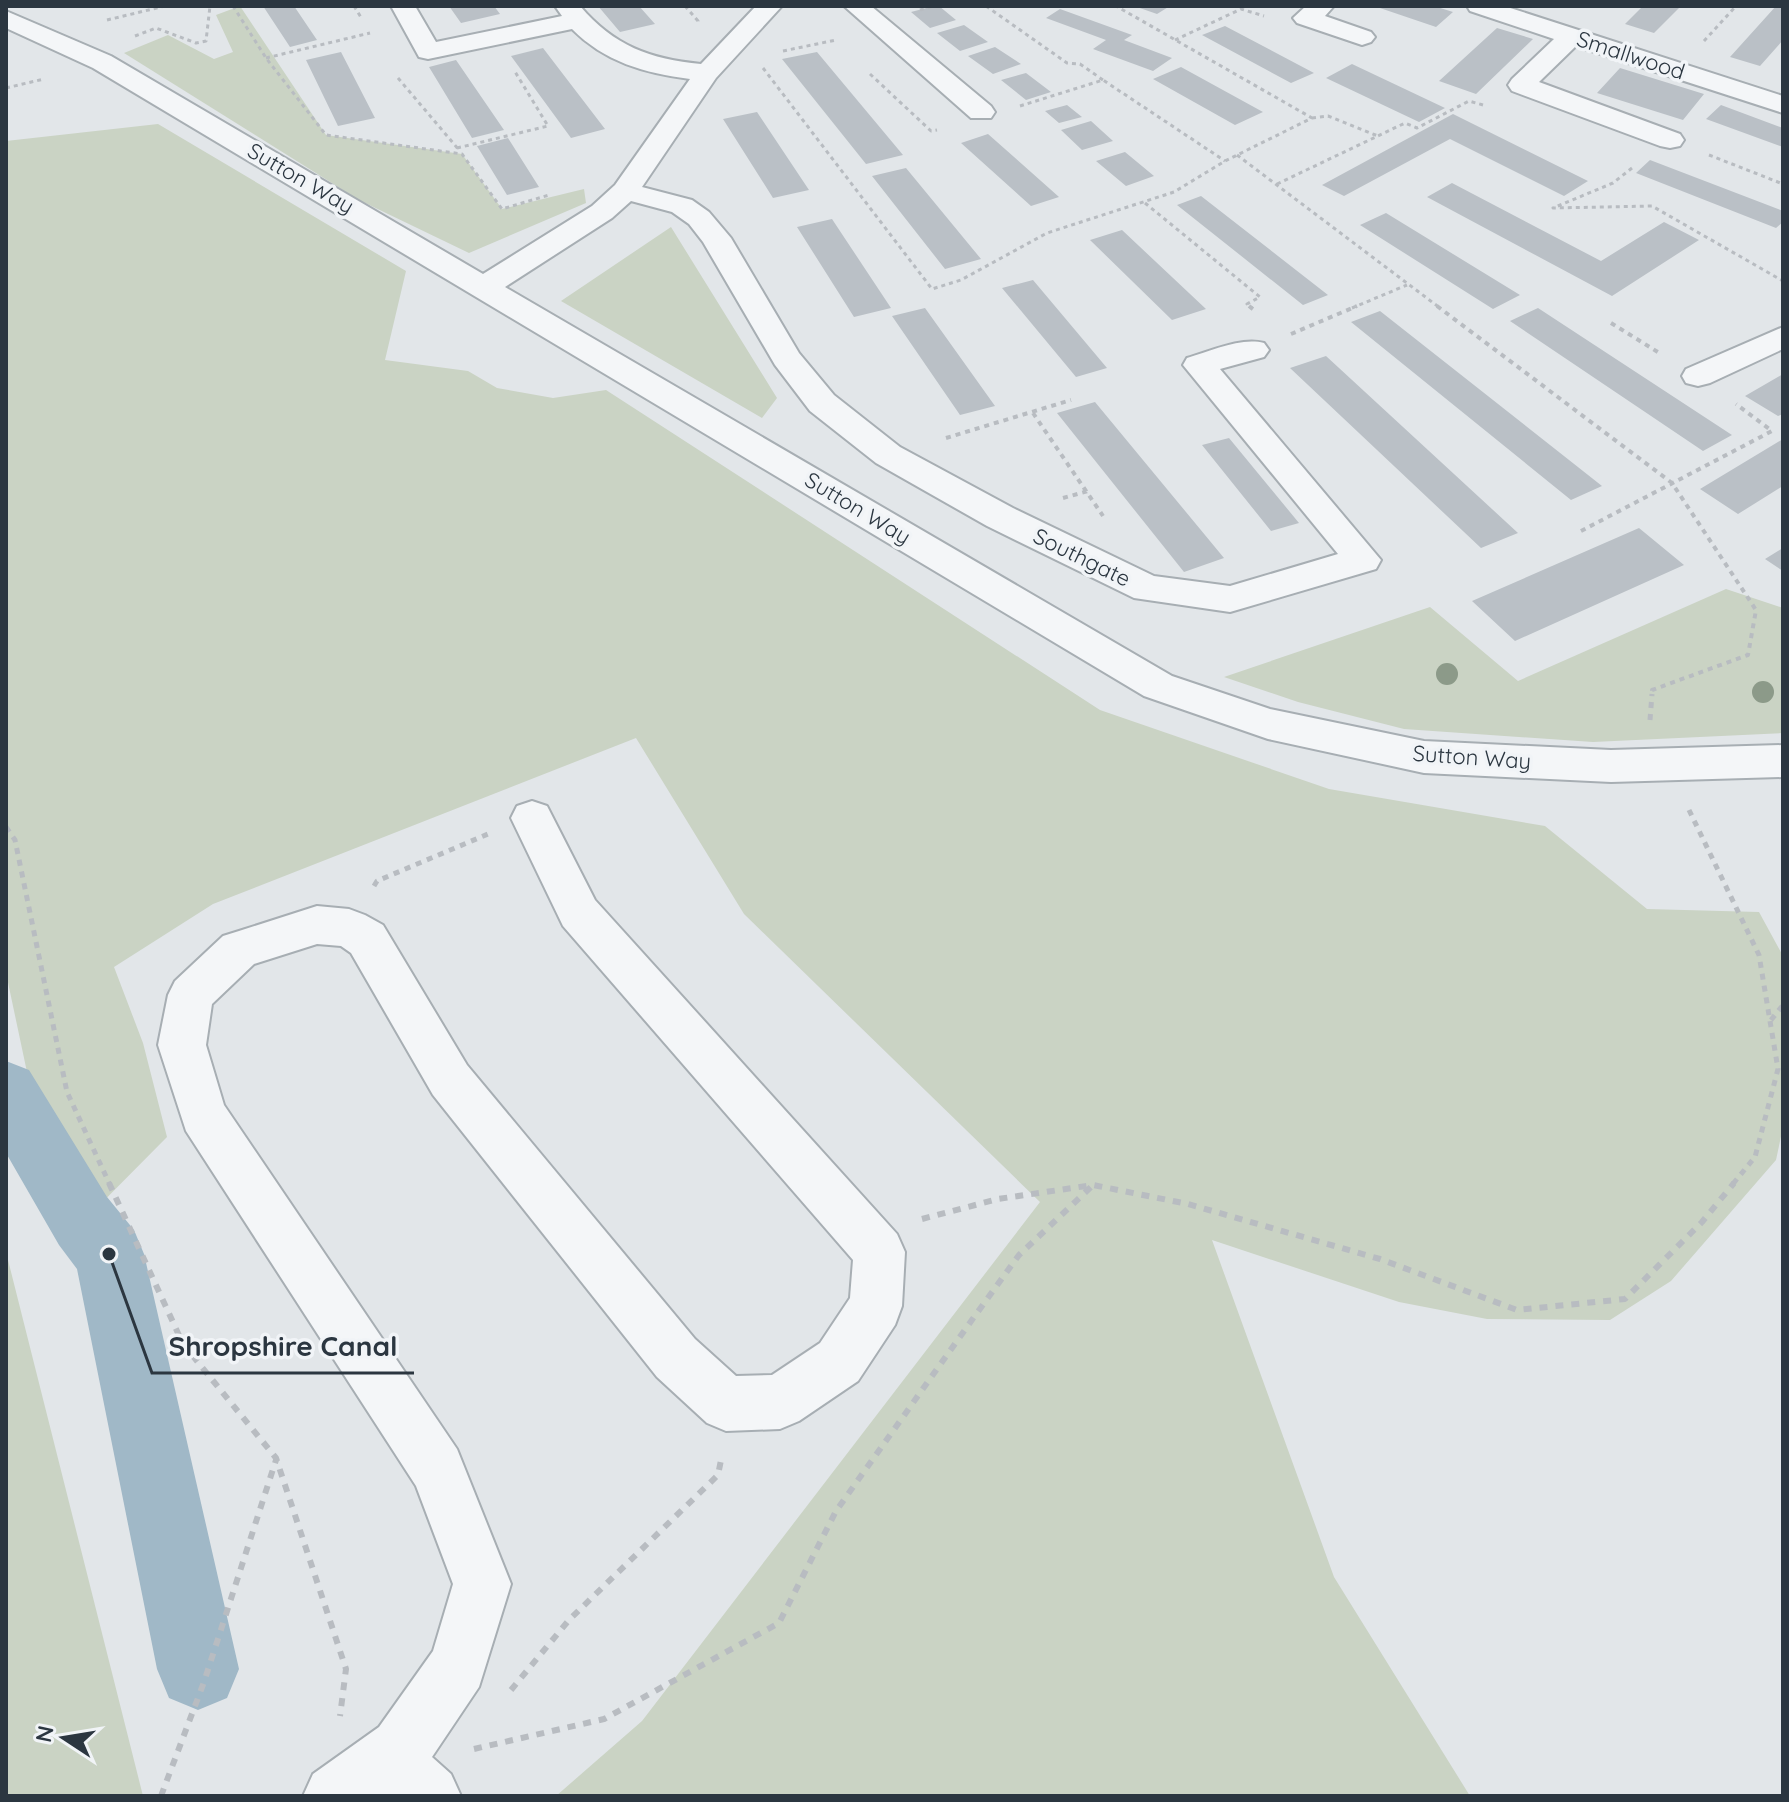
<svg xmlns="http://www.w3.org/2000/svg" width="1789" height="1802" font-family="Quicksand,sans-serif">
	<style>
		.green { fill: #cad3c4 }
		.lines { fill: none; stroke-linecap: round; stroke-linejoin: round }
		.canal { fill: #a0b8c7; fill-rule: evenodd }
		.building { fill: #bac0c6 }
		.minor-casing { stroke: #a7aeb3; stroke-width: 4 }
		.path-far3 { stroke: #b8bcc1; stroke-width: 3; stroke-dasharray: 4 4; stroke-linecap: butt }
		.path-far2 { stroke: #b8bcc1; stroke-width: 4; stroke-dasharray: 5 5; stroke-linecap: butt }
		.path-far1 { stroke: #b8bcc1; stroke-width: 5; stroke-dasharray: 6 6; stroke-linecap: butt }
		.path { stroke: #b8bcc1; stroke-width: 6; stroke-dasharray: 8 8; stroke-linecap: butt }
		.minor { fill: #f4f6f8; fill-rule: evenodd }
		.tree { fill: #8c9a89 }
		.labels { text-anchor: middle; dominant-baseline: central; stroke-width: 7; stroke-linejoin: round; paint-order: stroke }
		.far-street-label { font-size: 22px; fill: #2b3640; stroke: #f1f4f7 }
		.leader { fill: none; stroke: #2b3640; stroke-width: 3 }
		.callout-dot { fill: #2b3640; stroke: #f1f4f7; stroke-width: 3 }
		.callout-label { font-size: 28px; text-anchor: middle; font-weight: bold; fill: #2b3640; stroke: #f1f4f7; stroke-width: 7; stroke-linejoin: round; paint-order: stroke }
	</style>
	<rect width="100%" height="100%" fill="#e2e6e9"/>
	<path class="green" d="M240,6l86,129 136,19 40,55 82,-20 2,14 -117,50 -110,-53 -235,-147 44,-18 46,24 19,-7 -17,-37z
		M158,124l248,147 -21,89 83,11 29,17 56,10 53,-8 494,320 229,79 216,37 102,83 112,3 24,44v171l-7,33 -105,121 -61,39 -123,-1 -88,-17 -187,-62 122,337 136,219h-914l86,-75 398,-519 -296,-288 -108,-176 -423,166 -99,63 29,76 24,94 -104,105 -57,-269v-832z
		M671,227l106,171 -15,20 -201,-117z
		M1726,589l57,19v125l-190,9 -189,-13 -106,-27 -74,-25 206,-70 88,74z
		M6,1252l137,544h-137z"/>
	<g class="lines">
		<path class="canal" d="M6,1061l23,9 78,127 27,33 10,24 95,415 -12,29 -29,12 -29,-12 -12,-29 -80,-400 -18,-24 -53,-92z"/>
	</g>
	<path class="building" d="M263,6h31l23,34 -27,7z
		M449,6h45l6,8 -39,9z
		M598,6h41l16,18 -35,8z
		M934,6h5l17,14 -26,8 -19,-16z
		M1134,6h36l-13,8z
		M1374,6h60l19,6 -17,15z
		M1643,6h38l-27,27 -29,-9z
		M1776,6h7v34l-23,26 -30,-9z
		M1060,9l72,26 -8,5 48,18 -19,13 -60,-22 13,-9 -60,-22z
		M964,25l24,17 -28,9 -23,-18z
		M1225,26l89,47 -23,10 -89,-48z
		M1497,28l36,11 -57,55 -37,-13z
		M995,47l26,17 -28,10 -25,-18z
		M543,48l62,81 -34,9 -60,-82z
		M341,52l34,66 -37,8 -32,-66z
		M817,52l86,103 -37,9 -84,-105z
		M456,60l48,70 -32,8 -43,-71z
		M1352,64l93,44 -26,14 -93,-44z
		M1181,67l82,45 -28,13 -82,-46z
		M1620,68l84,26 -21,26 -86,-27z
		M1026,73l25,19 -25,8 -25,-20z
		M1067,105l15,12 -23,6 -14,-12z
		M1721,105l62,23v19l-77,-28z
		M757,112l52,78 -36,8 -50,-79z
		M1453,114l135,67 -24,15 -114,-57 -106,57 -22,-11z
		M1091,121l22,20 -31,9 -21,-20z
		M988,134l71,63 -28,9 -70,-63z
		M508,138l31,49 -32,8 -30,-49z
		M1125,152l29,24 -28,10 -30,-25z
		M1650,160l133,51v11l-7,6 -140,-55z
		M906,168l75,91 -36,10 -73,-93z
		M1452,183l149,78 63,-39 35,18 -87,56 -185,-99z
		M1201,196l127,99 -25,10 -126,-100z
		M1386,213l134,82 -27,14 -133,-84z
		M832,219l59,89 -37,9 -57,-90z
		M1122,230l84,79 -34,11 -82,-80z
		M1033,280l74,88 -31,9 -74,-89z
		M925,308l70,98 -35,9 -68,-99z
		M1538,308l194,127 -29,16 -193,-130z
		M1380,311l222,175 -31,14 -220,-178z
		M1326,356l192,177 -37,15 -191,-180z
		M1783,374v40l-5,2 -33,-20z
		M1095,402l129,156 -40,14 -127,-159z
		M1229,438l70,85 -28,8 -69,-86z
		M1783,439v47l-45,28 -38,-25z
		M1639,528l45,37 -169,76 -43,-40z
		M1783,548v23l-18,-12z"/>
	<g class="lines">
		<g class="minor-casing">
			<path id="minor" d="M391,6h24l21,36 126,-26 -7,-10h25c34,40 70,53 121,58l55,-58h26l-66,72 -74,109 50,13 17,12 22,26 68,115 35,42 66,52 113,61 141,68 76,10 108,-32 -155,-189 4,-7c24,-7 54,-21 77,-15l5,7 -5,7 -44,12 161,191 -5,9 -146,43 -96,-14 -147,-72 -111,-63 -66,-52 -35,-46 -72,-123 -14,-18 -17,-12 -41,-11 -19,17 -107,69 667,389 98,33 154,32 187,9 172,-5v32l-172,5 -187,-9 -156,-34 -124,-43 -1051,-628 -87,-40v-17l105,45 372,218 109,-68 23,-21 75,-106c-46,-6 -85,-17 -118,-50l-144,30 -9,-2z
				M844,6h27l120,100 4,6 -4,6h-20z
				M1306,6h28l-9,10 46,16 4,5 -4,5 -9,3 -65,-22 -4,-5z
				M1467,6h37l279,90v17l-207,-67 -37,36 141,52 4,6 -4,6 -10,2 -10,-2 -148,-55 -4,-6 4,-6 42,-40 -84,-28z
				M1783,327v22l-73,34 -12,3 -12,-3 -4,-7 4,-7z
				M532,801l15,5 48,94 302,334 8,18 -3,54 -7,19 -37,56 -59,40 -19,8 -54,2 -19,-8 -50,-46 -224,-282 -82,-142 -10,-7 -24,-2 -63,20 -42,40 -6,41 18,60 233,344 54,135 -32,103 -47,70 19,17 10,22h-158l10,-22 66,-47 54,-76 20,-67 -37,-98 -230,-355 -28,-86 10,-50 7,-14 48,-45 16,-5 78,-25 32,3 16,6 18,10 84,140 228,274 41,37 36,-1 48,-32 30,-45 3,-38 -290,-334 -52,-108 6,-12z"/>
		</g>
		<path class="path-far3" d="M233,6l33,52 60,77 136,19 40,55 47,-14
			M354,6l8,13
			M685,6l13,15 -1,3
			M986,6l81,57 13,1 23,16
			M920,10l14,-4
			M107,20l58,-14
			M135,36l21,-8 40,15 10,-2 4,-35
			M1175,40l66,-31 23,7
			M1704,41l32,-35
			M783,51l53,-11
			M266,58l104,-25
			M763,68l169,221 29,-9 86,-47 127,-41 51,-31 87,-43 -196,-112
			M870,74l61,57 6,-1
			M398,78l61,72
			M6,88l38,-9
			M1020,106l83,-26 122,81
			M1312,118l16,-2 50,20
			M457,148l91,-22 -34,-56
			M1237,155l203,153
			M1709,155l74,29
			M1632,168l-19,15 -60,25 99,-2 131,75
			M1277,184l128,-61 12,5 52,-27 14,4
			M1145,203l115,94 -13,7 5,4
			M1352,308l55,-23"/>
		<path class="path-far2" d="M1249,306l5,4
			M1437,306l235,177 84,127 -8,45 -96,35v6
			M1611,323l50,31
			M1291,334l66,-28
			M1033,413l70,103
			M946,438l125,-38
			M1063,498l25,-7
			M1581,531l191,-100 -36,-27"/>
		<path class="path-far1" d="M1650,720l2,-26
			M1689,810l70,145 19,114 -23,88 -23,28
			M6,827l9,13 52,252 43,93
			M374,886l3,-5 111,-47
			M1771,1020l12,-15"/>
		<path class="path" d="M109,1183l74,161 93,114 70,211 -6,47
			M922,1219l76,-20 95,-14 95,19 192,55 137,51 108,-11 77,-77 32,-39
			M511,1690l58,-70 149,-145 3,-15
			M474,1749l130,-30 175,-96 57,-112 138,-194 45,-62 73,-69
			M161,1796l43,-114 72,-222"/>
		<use href="#minor" class="minor"/>
	</g>
	<g class="tree">
		<circle cx="1447" cy="674" r="11"/>
		<circle cx="1763" cy="692" r="11"/>
	</g>
	<g class="labels">
		<g class="far-street-label">
			<text transform="translate(1631 55) rotate(18)">Smallwood</text>
			<text transform="translate(301 178) rotate(30)">Sutton Way</text>
			<text transform="translate(858 508) rotate(31)">Sutton Way</text>
			<text transform="translate(1082 557) rotate(26)">Southgate</text>
			<text transform="translate(1472 757) rotate(4)">Sutton Way</text>
		</g>
	</g>
	<path class="leader" d="M109 1254L152 1373H414"/>
	<circle class="callout-dot" cx="109" cy="1254" r="8"/>
	<g class="callout-label">
		<text x="283" y="1356">Shropshire Canal</text>
	</g>
	<rect width="1789" height="1802" fill="none" stroke="#2b3640" stroke-width="16"/>
	<g transform="translate(64 1738) rotate(282)" stroke="#f1f4f7" stroke-width="6" paint-order="stroke">
	<path d="M0-6L14 30L0 20L-14 30Z" fill="#2b3640"/>
	<text y="-12" font-size="22" font-weight="bold" text-anchor="middle" fill="#2b3640">N</text>
	</g>
</svg>
